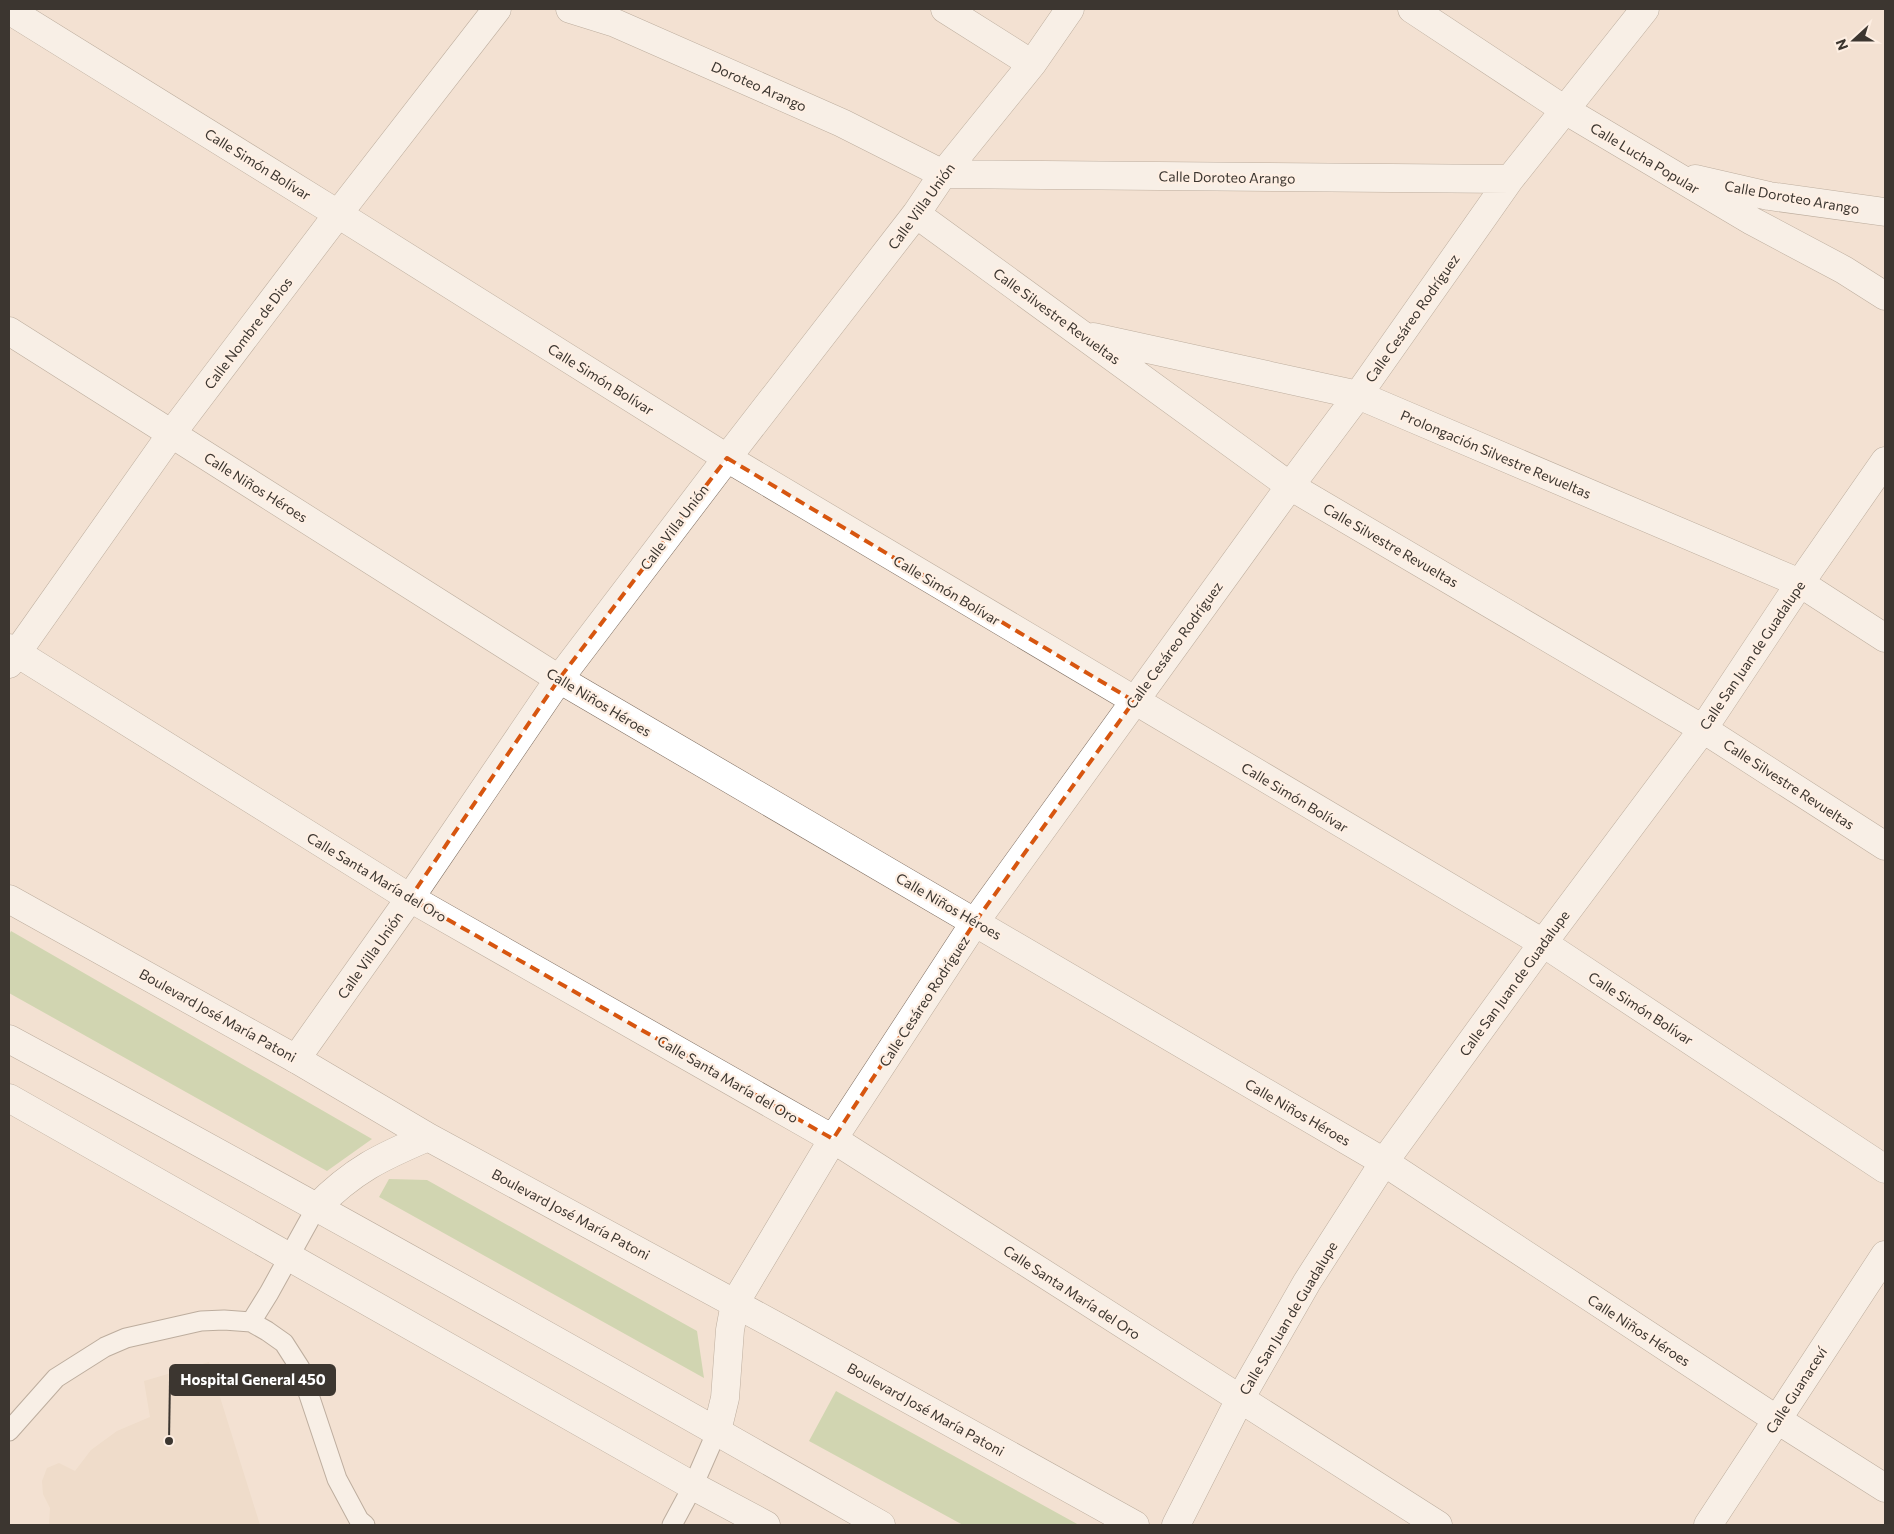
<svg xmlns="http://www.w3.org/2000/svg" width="1894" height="1534" font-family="Commissioner,sans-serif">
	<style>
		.built { fill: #ebd4c0 }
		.green { fill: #a9c68a }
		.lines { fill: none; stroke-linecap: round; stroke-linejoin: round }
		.service-casing { stroke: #7d6d60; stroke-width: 21 }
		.minor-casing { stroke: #7d6d60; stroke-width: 29 }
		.secondary-casing { stroke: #7d6d60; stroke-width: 29 }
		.service { stroke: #fff; stroke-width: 19 }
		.minor { stroke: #fff; stroke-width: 28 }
		.secondary { stroke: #fff; stroke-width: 28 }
		.marked { fill: none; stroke: #d75610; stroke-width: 4; stroke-dasharray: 10 6; stroke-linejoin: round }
		.labels { text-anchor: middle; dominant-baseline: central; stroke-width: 4.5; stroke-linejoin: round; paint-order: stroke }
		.street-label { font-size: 14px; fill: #3c3630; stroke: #feefe3 }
		.leader { fill: none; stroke: #3c3630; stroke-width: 2 }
		.callout-dot { fill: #3c3630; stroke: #feefe3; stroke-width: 2 }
		.callout { fill: #3c3630; stroke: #3c3630; stroke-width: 2 }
		.callout-label { font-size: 15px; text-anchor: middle; font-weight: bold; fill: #fff }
	</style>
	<rect width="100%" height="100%" fill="#f3e1d2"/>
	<path class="built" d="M209,1362l51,163h-211l1,-17 -7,-14 -1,-13 5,-13 12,-5 16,8 16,-21 26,-19 33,-14 -6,-36z"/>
	<path class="green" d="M11,931l361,208 -45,32 -318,-178v-58z
		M389,1179l38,1 270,151 7,47 -325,-181z
		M836,1391l243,134h-116l-154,-84z"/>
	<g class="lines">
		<g class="service-casing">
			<path id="service" d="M251,1322l18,-29 47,-85
				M9,1431l47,-53 49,-31 21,-9 75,-17 23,-1 27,2 16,9 17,12 16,25 37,111 22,41 6,5
				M672,1525l21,-39 24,-55"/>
		</g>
		<g class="minor-casing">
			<path id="minor" d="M570,9l45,14 150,66 77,34 101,51 567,5
				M945,9l87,55
				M1412,9l153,101 187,111 92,49 41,26
				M9,10l329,204 389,244 816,485 342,226
				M1695,179l74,17 116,16
				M916,214l374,272 413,243 182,117
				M9,331l550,348 825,483 392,257 109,69
				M1093,337l265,58 442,188 85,55
				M9,648l401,250 423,241 605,386
				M9,664l163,-231 166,-219 159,-205
				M296,1059l114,-161 149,-219 168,-221 189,-244 27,-40 89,-110 38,-55
				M9,1098l684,388 73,39
				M735,1303l98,-164 142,-217 315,-436 68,-91 152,-216 135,-170
				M1176,1525l64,-126 67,-117 77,-120 159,-219 160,-214 97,-146 85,-122
				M1708,1525l177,-270"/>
		</g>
		<g class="secondary-casing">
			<path id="secondary" d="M9,899l287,160 132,78 363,197 344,191
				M9,1039c293,158 583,321 872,486
				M316,1208c37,-38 65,-51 112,-71
				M717,1431l8,-33 5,-68 5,-27"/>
		</g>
		<use href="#service" class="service"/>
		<use href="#minor" class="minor"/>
		<use href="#secondary" class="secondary"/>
	</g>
	<path d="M0 0H1894V1534H0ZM727,458l407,243 -159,221 -142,217 -423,-241 149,-219z" fill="#f3e1d2" fill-opacity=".55" fill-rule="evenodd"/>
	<path class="marked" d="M727,458l407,243 -159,221 -142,217 -423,-241 149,-219z"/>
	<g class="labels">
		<g class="street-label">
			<text transform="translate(759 86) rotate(24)">Doroteo Arango</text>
			<text transform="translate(1645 158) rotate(31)">Calle Lucha Popular</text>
			<text transform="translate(258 164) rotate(32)">Calle Simón Bolívar</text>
			<text transform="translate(1227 177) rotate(1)">Calle Doroteo Arango</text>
			<text transform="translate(1792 197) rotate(10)">Calle Doroteo Arango</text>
			<text transform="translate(921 206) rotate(-54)">Calle Villa Unión</text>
			<text transform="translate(1057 316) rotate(36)">Calle Silvestre Revueltas</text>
			<text transform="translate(1412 318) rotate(-55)">Calle Cesáreo Rodríguez</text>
			<text transform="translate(248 333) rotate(-53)">Calle Nombre de Dios</text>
			<text transform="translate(601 379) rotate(32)">Calle Simón Bolívar</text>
			<text transform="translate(1496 454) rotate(23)">Prolongación Silvestre Revueltas</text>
			<text transform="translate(256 487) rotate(32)">Calle Niños Héroes</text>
			<text transform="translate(674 527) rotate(-53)">Calle Villa Unión</text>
			<text transform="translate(1391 545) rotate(30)">Calle Silvestre Revueltas</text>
			<text transform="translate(947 590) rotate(31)">Calle Simón Bolívar</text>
			<text transform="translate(1174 645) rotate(-54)">Calle Cesáreo Rodríguez</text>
			<text transform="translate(1752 655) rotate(-56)">Calle San Juan de Guadalupe</text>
			<text transform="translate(599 702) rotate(31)">Calle Niños Héroes</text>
			<text transform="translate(1789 784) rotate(33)">Calle Silvestre Revueltas</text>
			<text transform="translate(1295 797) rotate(31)">Calle Simón Bolívar</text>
			<text transform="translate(377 877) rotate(31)">Calle Santa María del Oro</text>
			<text transform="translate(949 906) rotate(30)">Calle Niños Héroes</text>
			<text transform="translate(370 955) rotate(-55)">Calle Villa Unión</text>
			<text transform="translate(1514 983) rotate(-54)">Calle San Juan de Guadalupe</text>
			<text transform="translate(924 1001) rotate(-57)">Calle Cesáreo Rodríguez</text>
			<text transform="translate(1641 1008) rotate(33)">Calle Simón Bolívar</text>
			<text transform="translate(218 1015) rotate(29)">Boulevard José María Patoni</text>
			<text transform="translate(728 1079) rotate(30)">Calle Santa María del Oro</text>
			<text transform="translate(1298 1112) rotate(30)">Calle Niños Héroes</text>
			<text transform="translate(571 1214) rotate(28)">Boulevard José María Patoni</text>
			<text transform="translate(1072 1292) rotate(33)">Calle Santa María del Oro</text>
			<text transform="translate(1288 1318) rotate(-59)">Calle San Juan de Guadalupe</text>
			<text transform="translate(1639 1330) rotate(33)">Calle Niños Héroes</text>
			<text transform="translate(1796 1390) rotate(-57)">Calle Guanaceví</text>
			<text transform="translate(926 1409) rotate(29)">Boulevard José María Patoni</text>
		</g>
	</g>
	<path class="leader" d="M169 1441L170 1380"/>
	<circle class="callout-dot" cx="169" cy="1441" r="5"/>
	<rect class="callout" x="170" y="1365" width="165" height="30" rx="5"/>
	<g class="callout-label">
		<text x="253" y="1385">Hospital General 450</text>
	</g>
	<rect width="1894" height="1534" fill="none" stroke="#3c3630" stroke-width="20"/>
	<g transform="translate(1854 40) rotate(249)" stroke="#feefe3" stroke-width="4" paint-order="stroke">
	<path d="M0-4L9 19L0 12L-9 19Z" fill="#3c3630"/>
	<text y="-8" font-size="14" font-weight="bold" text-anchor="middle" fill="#3c3630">N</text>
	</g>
</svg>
